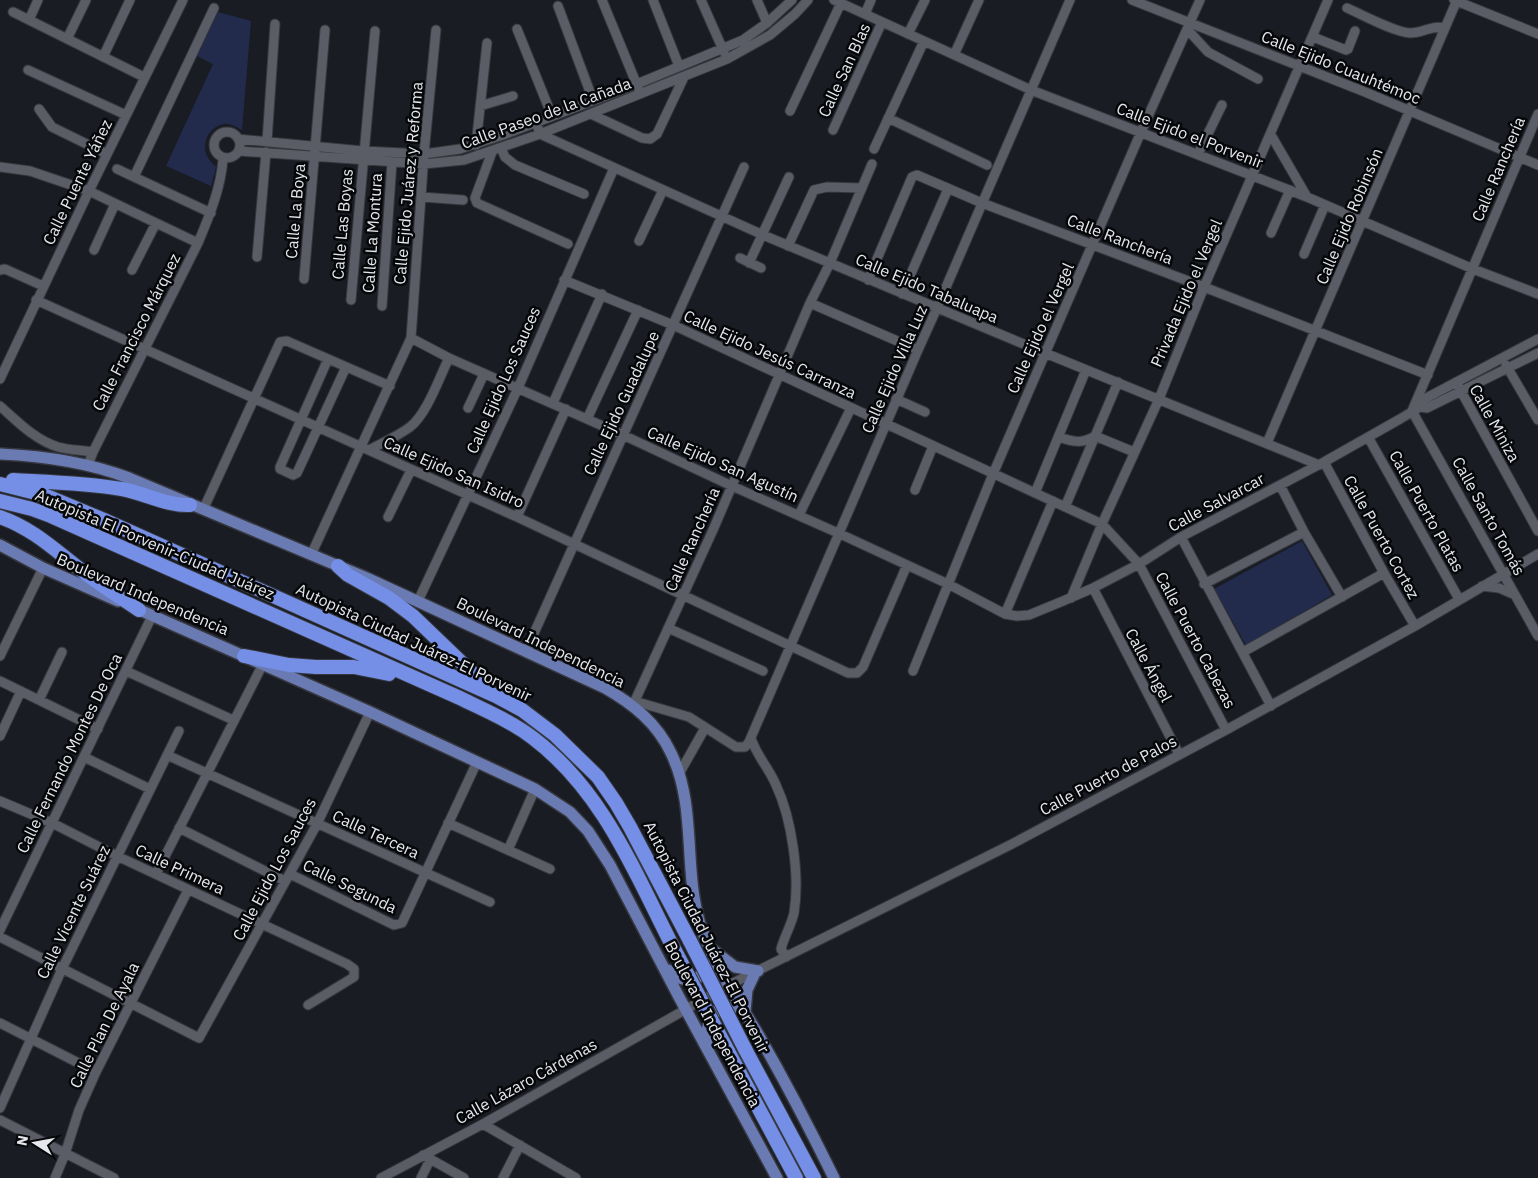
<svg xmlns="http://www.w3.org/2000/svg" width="1538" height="1178" font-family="'IBM Plex Sans',sans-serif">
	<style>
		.green { fill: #222b4b }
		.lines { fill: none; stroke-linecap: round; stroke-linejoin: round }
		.minor-casing { stroke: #36383e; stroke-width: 11 }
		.major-casing { stroke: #36383e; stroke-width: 14 }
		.highway-casing { stroke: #36383e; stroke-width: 16 }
		.minor { stroke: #5a5d66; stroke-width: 9 }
		.major { stroke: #6a7bb3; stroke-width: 11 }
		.highway { stroke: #758fe7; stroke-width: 14 }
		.highway-bridge-casing { stroke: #36383e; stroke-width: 16; stroke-linecap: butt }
		.highway-bridge { stroke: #758fe7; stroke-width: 14 }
		.labels { text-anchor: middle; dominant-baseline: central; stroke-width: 5; stroke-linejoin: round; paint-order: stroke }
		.street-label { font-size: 16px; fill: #e6e8ee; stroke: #060709 }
	</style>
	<rect width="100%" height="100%" fill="#191c23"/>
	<path class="green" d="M218,12l33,9 -9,109c-6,-3 -12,-7 -18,-6 -14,2 -22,17 -18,30 2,5 6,9 10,13l-5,19 -45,-20 47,-102 -16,-8z
		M1302,541l30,54 -86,50 -32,-56z"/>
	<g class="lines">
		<g class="minor-casing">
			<path id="minor" d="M602,0l37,90
				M653,0l26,66
				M701,0l23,52
				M757,0l10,23
				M834,0l197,90 276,107 166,72 65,25
				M1132,0l233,92 173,73
				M1454,0l84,34
				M558,6l35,94
				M1347,8c16,7 47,24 63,25 14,0 20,-8 35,-5
				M13,12l131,65
				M865,14l6,-14
				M29,20l9,-20
				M517,29l35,87
				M1187,29l21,23 50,27
				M908,34l17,-34
				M1313,37l33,13 2,-1 7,-18
				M67,39l19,-39
				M954,55l25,-55
				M103,57l27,-57
				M28,70l98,45
				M480,106l33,-10
				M39,109l13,18 55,27
				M790,111l51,-108
				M591,114l51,24 8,1 7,-5 27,-57
				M1538,114l-126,297 126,225
				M888,118l99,47
				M536,122l4,12 223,101 282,118 274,112
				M833,130l49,-108
				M214 145a13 13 0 1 1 26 0a13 13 0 1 1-26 0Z
				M1271,135l36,62
				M238,139l125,12 61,3 36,-5 46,-15 131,-50 106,-44 24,-17 25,-23
				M267,141l8,-117
				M476,145l11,-102
				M501,148l4,9 10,8 69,29
				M874,149l50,-108
				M239,151l185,13 40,-4 76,-26 187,-75 43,-24 25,-21 13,-14
				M492,152l-17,46 2,5 91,41
				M1198,154l24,-49
				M0,167l30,4 59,20 109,52
				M117,169l94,44
				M134,177l80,-169
				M422,197l41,3
				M1271,233l19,-43
				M639,241l24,-51
				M788,246l26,-56 13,-3 35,1
				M94,250l21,-46
				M1304,254l21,-49
				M257,257l9,-105
				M740,258l21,10
				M749,263l40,-86
				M0,270l5,-1 38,17
				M132,270l24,-47
				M304,279l21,-249
				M564,280l109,45 429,199 37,40 87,166
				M868,280l44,-103 5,-2 65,28 222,84 224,88
				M902,294l46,-105
				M36,300l481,217 331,156h9l6,-6 44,-102
				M351,300l24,-269
				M810,303l108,47
				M382,306l10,-144
				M411,338l38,20 174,77 109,51 106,47 110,51 57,30 12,2 12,-1 34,-14 30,-13 46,-24 42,-27 143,-75 76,-43 20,-12 3,-7 7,-4 108,-57
				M328,359l-48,108v2l13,6 4,-2 49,-106
				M1506,365l32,55
				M0,379l89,-188 94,-191
				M1456,382l82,149
				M896,399l29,13
				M553,403l49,-109
				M0,406c17,15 35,34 58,41 11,3 23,3 35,5
				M1420,407l7,1 111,-55
				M468,408l16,-34
				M587,419l51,-109
				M1059,437c14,5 23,7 36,-1l39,16
				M1368,437l91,162
				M1267,443l190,-443
				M369,450c13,-7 29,-14 41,-23 17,-13 29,-49 39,-69
				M1324,462l60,111 31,53
				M88,465l5,-13 105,-209c11,-26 23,-55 25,-84
				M1280,485l24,47 38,65
				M915,490l18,-44
				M1035,493l51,-123
				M1065,507l53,-125
				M203,510l77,-168 7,-1 103,45
				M799,515l52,-107
				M388,517l23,-47
				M517,517l49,-108
				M1181,537l90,169
				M311,555l100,-217 13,-184 12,-124
				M1204,584l100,-52
				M1482,586l17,2 16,7
				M1093,588l86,166
				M1071,598l31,-74 57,-125 45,-112 124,-287
				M418,601l100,-213 96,-220
				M1005,614l48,-113
				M668,628l95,43
				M526,651l218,-484
				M1243,652l141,-79
				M0,656l43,-88
				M126,671l107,49
				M913,671l80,-197 148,-342 59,-132
				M0,681l98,48
				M39,700l23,-48
				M634,701l55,16 47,30h9l4,-5 169,-392 19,-42 133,-308
				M633,705l80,-175 97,-227 20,-40 42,-99
				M0,736l21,-45
				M751,738c5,17 18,30 25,47 16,34 24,91 18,128 -3,13 -10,24 -13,36l5,8
				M167,755l323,147
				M84,757l66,32
				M679,774l26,-46
				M0,801l52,22 65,33 230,108 7,5v8l-46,28
				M448,823l102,46
				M179,828l106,53
				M508,850l27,-61
				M156,874l107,-210
				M290,874l104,51 8,-2 75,-161
				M0,930l152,-314
				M0,937l199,101 118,-214 53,-112
				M0,1023l96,49
				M0,1108l62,-139 117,-238
				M0,1120l114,58
				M483,1124l93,54
				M423,1155l41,23
				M55,1178l10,-24 14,-44 17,-38 92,-182
				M381,1178l102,-54 246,-139 281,-140 216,-115 189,-104 123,-72
				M421,1178l9,-18
				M503,1178l17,-33"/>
		</g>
		<g class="major-casing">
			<path id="major" d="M0,454c44,2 87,8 129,24l238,100 238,110c28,16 52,35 66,65 26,53 12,115 29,171 13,39 37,75 58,110 27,47 52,95 76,144
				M0,545l43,23 75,33
				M133,607l237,105 165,77 35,23 18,19 22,34 69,132 98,181
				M713,950l22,17 23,4
				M668,970c15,14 30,14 42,-5
				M745,1012l2,-22 8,-17
				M707,1045c-2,-17 3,-40 26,-37"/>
		</g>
		<g class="highway-casing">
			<path id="highway" d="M13,480c36,2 73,3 109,9 22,4 45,17 68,16
				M0,484l44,11 60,25 392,176 26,14 33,25 43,42 18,26 14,24 60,114
				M0,501l32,8 19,7 409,182c24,12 51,23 73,40 70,53 101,133 140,209
				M0,517c32,11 55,33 81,53 19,15 39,27 58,40
				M338,566l10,9 41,23 24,18 75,72
				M244,656l45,9 27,2h38l35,7
				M745,1049l69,129
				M728,1051l68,127"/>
		</g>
		<use href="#minor" class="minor"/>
		<use href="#major" class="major"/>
		<use href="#highway" class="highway"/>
		<g class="highway-bridge-casing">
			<path id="highway-bridge" d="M690,941l55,108
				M673,947l55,104"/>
		</g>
		<use href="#highway-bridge" class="highway-bridge"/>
	</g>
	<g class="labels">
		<g class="street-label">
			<text transform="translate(1341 67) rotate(22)">Calle Ejido Cuauhtémoc</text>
			<text transform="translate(844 70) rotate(-65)">Calle San Blas</text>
			<text transform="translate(546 113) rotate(-20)">Calle Paseo de la Cañada</text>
			<text transform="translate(1190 135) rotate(21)">Calle Ejido el Porvenir</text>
			<text transform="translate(1498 169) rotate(-67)">Calle Ranchería</text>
			<text transform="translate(77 182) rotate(-64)">Calle Puente Yáñez</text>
			<text transform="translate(408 183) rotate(-85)">Calle Ejido Juárez y Reforma</text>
			<text transform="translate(295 211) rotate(-85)">Calle La Boya</text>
			<text transform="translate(1349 216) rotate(-67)">Calle Ejido Robinsón</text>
			<text transform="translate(342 224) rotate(-85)">Calle Las Boyas</text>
			<text transform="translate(372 233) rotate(-86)">Calle La Montura</text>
			<text transform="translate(1120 239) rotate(21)">Calle Ranchería</text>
			<text transform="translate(927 288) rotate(23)">Calle Ejido Tabaluapa</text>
			<text transform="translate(1186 293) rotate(-67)">Privada Ejido el Vergel</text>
			<text transform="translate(1040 328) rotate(-66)">Calle Ejido el Vergel</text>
			<text transform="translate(136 332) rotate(-63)">Calle Francisco Márquez</text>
			<text transform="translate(770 354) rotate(25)">Calle Ejido Jesús Carranza</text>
			<text transform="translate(894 369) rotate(-66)">Calle Ejido Villa Luz</text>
			<text transform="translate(503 380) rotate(-66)">Calle Ejido Los Sauces</text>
			<text transform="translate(621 403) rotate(-65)">Calle Ejido Guadalupe</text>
			<text transform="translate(1495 423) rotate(61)">Calle Miniza</text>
			<text transform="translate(723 464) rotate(24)">Calle Ejido San Agustín</text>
			<text transform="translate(454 472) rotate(24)">Calle Ejido San Isidro</text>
			<text transform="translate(1216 502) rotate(-28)">Calle Salvarcar</text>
			<text transform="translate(1427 511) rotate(61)">Calle Puerto Platas</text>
			<text transform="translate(1489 516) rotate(61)">Calle Santo Tomás</text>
			<text transform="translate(1382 537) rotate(61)">Calle Puerto Cortez</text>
			<text transform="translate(692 539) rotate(-66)">Calle Ranchería</text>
			<text transform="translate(155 544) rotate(23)">Autopista El Porvenir-Ciudad Juárez</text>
			<text transform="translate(143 594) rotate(23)">Boulevard Independencia</text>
			<text transform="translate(1196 640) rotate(62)">Calle Puerto Cabezas</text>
			<text transform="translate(414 642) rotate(25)">Autopista Ciudad Juárez-El Porvenir</text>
			<text transform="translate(541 642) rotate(26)">Boulevard Independencia</text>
			<text transform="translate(1149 665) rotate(62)">Calle Ángel</text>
			<text transform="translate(69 753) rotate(-64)">Calle Fernando Montes De Oca</text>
			<text transform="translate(1108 775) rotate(-28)">Calle Puerto de Palos</text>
			<text transform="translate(376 834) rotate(25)">Calle Tercera</text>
			<text transform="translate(180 869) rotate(25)">Calle Primera</text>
			<text transform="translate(274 869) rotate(-62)">Calle Ejido Los Sauces</text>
			<text transform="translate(350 886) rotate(26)">Calle Segunda</text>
			<text transform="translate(73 912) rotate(-64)">Calle Vicente Suárez</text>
			<text transform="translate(707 937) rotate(63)">Autopista Ciudad Juárez-El Porvenir</text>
			<text transform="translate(713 1024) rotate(62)">Boulevard Independencia</text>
			<text transform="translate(104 1025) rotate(-64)">Calle Plan De Ayala</text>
			<text transform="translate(526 1081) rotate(-29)">Calle Lázaro Cárdenas</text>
		</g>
	</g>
	<g transform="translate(35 1143) rotate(281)" stroke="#060709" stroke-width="4" paint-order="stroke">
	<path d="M0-4L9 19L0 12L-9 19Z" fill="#e6e8ee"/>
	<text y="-8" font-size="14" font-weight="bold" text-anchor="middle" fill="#e6e8ee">N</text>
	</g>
</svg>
